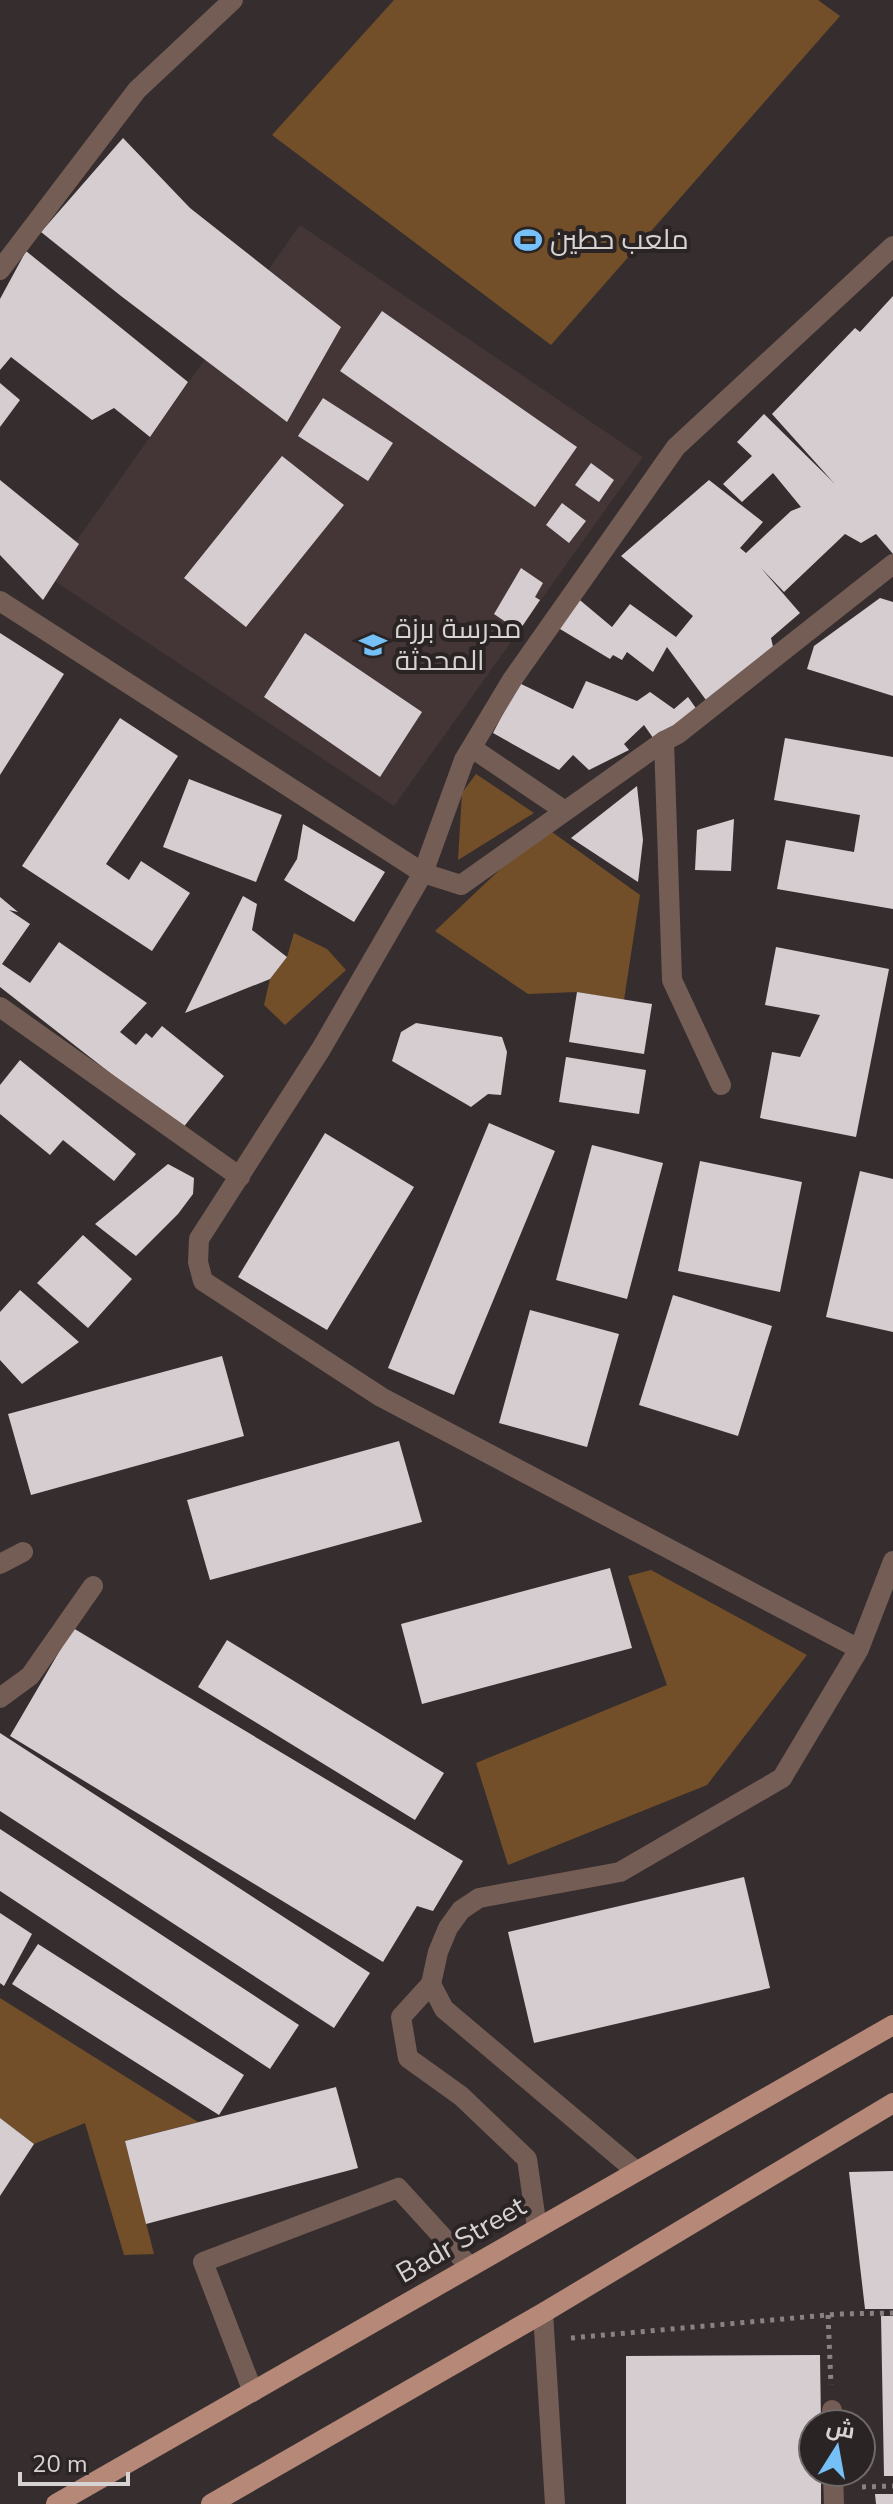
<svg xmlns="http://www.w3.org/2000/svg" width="893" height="2504" font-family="'Nunito Sans',Cairo,sans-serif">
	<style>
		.built { fill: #443536 }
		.green { fill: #724f29 }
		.building { fill: #d6cdd1 }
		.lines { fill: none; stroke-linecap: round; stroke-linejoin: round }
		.path { stroke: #888282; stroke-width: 5; stroke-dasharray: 4 6; stroke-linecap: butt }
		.lane { stroke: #745d55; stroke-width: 20 }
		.street { stroke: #745d55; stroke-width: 20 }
		.primary { stroke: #b68878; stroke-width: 20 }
		.labels { text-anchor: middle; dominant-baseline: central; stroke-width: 8; stroke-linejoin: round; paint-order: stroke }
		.poi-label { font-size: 28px; fill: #d8d3d3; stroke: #2b2424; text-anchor: start }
		.street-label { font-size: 28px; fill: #d8d3d3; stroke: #2b2424 }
	</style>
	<rect width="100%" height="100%" fill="#362e2e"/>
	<path class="built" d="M300,225l343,232 -249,349 -344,-228z"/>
	<path class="green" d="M394,0h424l22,16 -289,329 -279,-210z
		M476,774l58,39 -76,47 4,-67z
		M545,827l95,68 -16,105 -47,-8 -49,2 -93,-63z
		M294,933l33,16 19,21 -61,55 -21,-20 6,-26 17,-22z
		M651,1570l156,85 -100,130 -199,80 -32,-102 191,-78 -39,-109z
		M0,1998l198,124 -73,19 29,113 -30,1 -39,-132 -51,21 -34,-26z"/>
	<path class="building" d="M123,138l67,70 151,119 -54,95 -166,-126 -80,-64z
		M26,251l162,131 -38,55 -36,-29 -22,12 -81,-63 -11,13v-71z
		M893,296v258l-17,-20 -15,9 -16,-9 -61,58 -24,-25 40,46 -29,25 3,13 -68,49 -39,-53 -14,25 -26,-20 -5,8 -9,-5 -3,4 -55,-33 20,-30 37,31 18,-23 46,33 17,-21 -72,-60 88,-76 54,42 -23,26 6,5 45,-42 10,-4 -28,-34 -31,29 -19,-18 29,-28 -15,-14 27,-28 70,69 -62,-69 83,-86 5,4z
		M382,311l195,136 -42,60 -195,-136z
		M0,383l20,17 -20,27z
		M323,398l70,45 -25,38 -70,-45z
		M282,456l62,49 -98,122 -62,-49z
		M591,463l23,17 -15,22 -24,-17z
		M0,480l79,64 -36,56 -43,-45z
		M562,503l24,18 -17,22 -23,-18z
		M521,568l22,15 -8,14 5,3 -21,31 -25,-17z
		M880,598l13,4v94l-86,-27 7,-23z
		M0,633l64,41 -64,101z
		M305,633l117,79 -42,65 -116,-80z
		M586,681l51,20 13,-9 24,17 14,-12 12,17 -44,28 -12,-17 -20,19 5,6 -40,20 -16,-15 -14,15 -66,-37 26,-50 54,26z
		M120,718l58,38 -72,108 23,16 12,-19 49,32 -38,58 -130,-85z
		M785,738l108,19v152l-116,-20 9,-49 68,12 6,-37 -86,-15z
		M189,779l93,36 -26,67 -93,-35z
		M637,786l6,54 -5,42 -67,-44z
		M734,819l-3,52 -36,-1 2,-40z
		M303,824l82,48 -31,50 -70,-42 13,-21z
		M243,896l14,8 -5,26 35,27 -17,22 -85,34z
		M0,897l18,15 -9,-2 21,14 -28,40 28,19 29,-41 88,61 -27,29 16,13 10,-12 6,5 10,-12 62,50 -42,53 -182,-142z
		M776,947l113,22 -33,168 -96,-19 12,-66 28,5 20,-42 -55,-10z
		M577,992l75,12 -8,50 -75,-12z
		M416,1023l86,14 5,15 -6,43 -13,-1 -17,13 -79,-46 9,-29z
		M566,1057l80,13 -7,44 -80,-12z
		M20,1060l116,94 -22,27 -51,-41 -13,15 -50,-41v-29z
		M489,1123l66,28 -101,244 -66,-27z
		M325,1133l89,54 -87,143 -89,-53z
		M592,1145l71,18 -36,136 -71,-19z
		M700,1161l102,21 -22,110 -102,-21z
		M168,1164l26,14 -1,16 -15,20 -42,42 -41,-32z
		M860,1171l33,8v153l-67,-15z
		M83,1235l49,44 -44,49 -51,-45z
		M20,1290l59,52 -57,42 -22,-24v-48z
		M673,1295l99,31 -34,110 -99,-31z
		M530,1310l89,24 -32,113 -88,-24z
		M222,1356l22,80 -213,59 -23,-81z
		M399,1441l23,81 -212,58 -23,-80z
		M610,1568l22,80 -210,56 -21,-80z
		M73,1628l390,233 -30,50 -16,-5 -34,56 -373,-226z
		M227,1640l217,133 -29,47 -217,-133z
		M0,1733l370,240 -36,55 -334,-217z
		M0,1829l299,196 -29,44 -270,-178z
		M744,1877l26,111 -236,55 -26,-111z
		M0,1913l32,21 -28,52 -4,-3z
		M38,1944l206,131 -25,40 -207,-131z
		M336,2087l22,81 -212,56 -21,-83z
		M0,2118l34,26 -34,52z
		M893,2171v138h-28l-16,-137z
		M881,2316h12v160h-9z
		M820,2355l1,69h-8v48h8v32h-195v-148z
		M875,2494h18v10h-17z"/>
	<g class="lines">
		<path class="path" d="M828,2315l3,70
			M571,2338l268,-24 54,-1
			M862,2487l31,-1"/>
		<path class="lane" d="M664,741l8,239 49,105
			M472,748l93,63
			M253,2392l-50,-130 195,-74 72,79"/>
		<path class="street" d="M893,246l-217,201 -164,233 -48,80 -41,113 38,12 203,-144 14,-7 215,-170
			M0,270l137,-180 96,-90
			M0,601l423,272 -102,176 -122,190 -1,23 5,19 178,116 478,252 -77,129 -162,94 -141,26 -18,12 -13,18 -10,24 -7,32 -30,33 7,41 53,38 66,63 10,69
			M0,1007l240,170
			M0,1564l23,-12
			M859,1649l34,-88
			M0,1698l30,-22 63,-90
			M431,1984l13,25 192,162
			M543,2313l12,191
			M832,2410v14
			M833,2472l1,32"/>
		<path class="primary" d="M56,2504l837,-479
			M211,2504l332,-191 350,-210"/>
	</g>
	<defs>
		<g id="stadium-bare" transform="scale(2.16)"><path d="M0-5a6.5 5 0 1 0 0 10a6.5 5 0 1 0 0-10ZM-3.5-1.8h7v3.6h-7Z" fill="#75c0f6" stroke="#2b2424" stroke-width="2.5" paint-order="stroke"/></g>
		<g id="school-bare" transform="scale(2.16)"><path d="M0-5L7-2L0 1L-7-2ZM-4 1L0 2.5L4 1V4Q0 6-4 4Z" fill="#75c0f6" stroke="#2b2424" stroke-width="2.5" paint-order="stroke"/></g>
	</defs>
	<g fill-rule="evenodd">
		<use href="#stadium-bare" x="528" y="240"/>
		<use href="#school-bare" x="373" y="645"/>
	</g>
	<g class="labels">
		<g class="poi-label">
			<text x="550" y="240">ملعب حطين</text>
			<text x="395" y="629">مدرسة برزة<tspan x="395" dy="32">المحدثة</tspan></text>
		</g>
		<g class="street-label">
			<text transform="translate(461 2240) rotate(-30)">Badr Street</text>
		</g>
	</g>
	<g transform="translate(837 2448) rotate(11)"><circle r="38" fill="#2b2424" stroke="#706a6a" stroke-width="2"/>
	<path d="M0-6L14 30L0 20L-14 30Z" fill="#75c0f6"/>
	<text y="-12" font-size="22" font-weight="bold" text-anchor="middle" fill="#d8d3d3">ش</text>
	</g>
	<path d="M20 2472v12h108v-12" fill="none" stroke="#d8d3d3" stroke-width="4"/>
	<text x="32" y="2472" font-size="24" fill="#d8d3d3" stroke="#2b2424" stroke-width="6" paint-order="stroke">20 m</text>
</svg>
